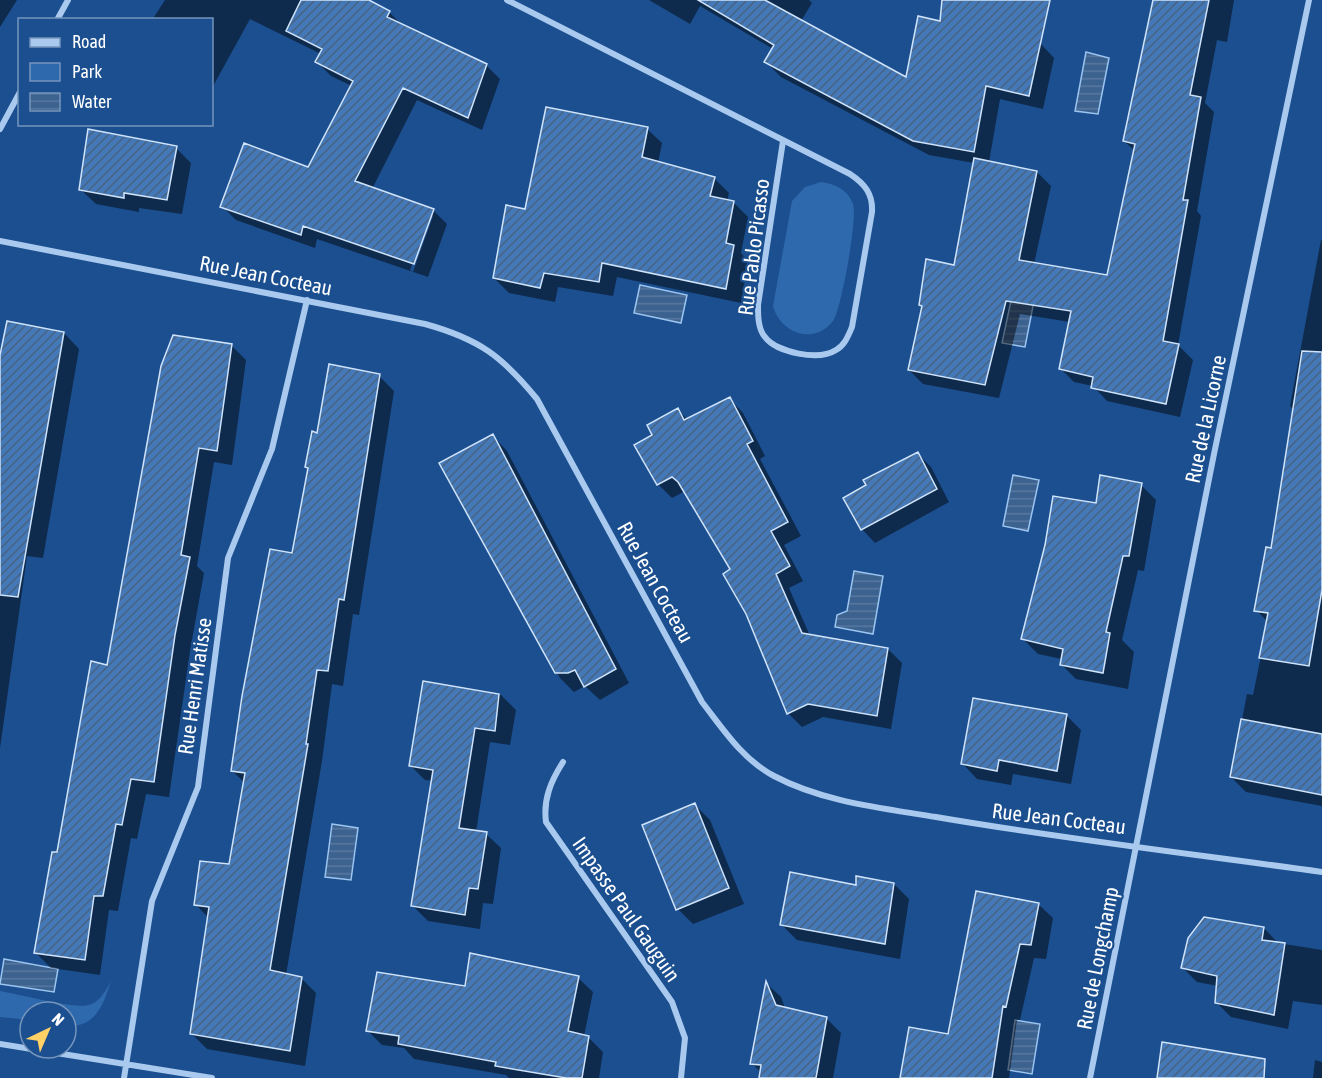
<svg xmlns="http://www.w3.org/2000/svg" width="1322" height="1078" font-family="'Asap Condensed',sans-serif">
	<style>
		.green { fill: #2e69ad }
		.water { fill: url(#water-rules); stroke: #9cc4f0; stroke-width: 1.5 }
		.shadow { fill: #0007; fill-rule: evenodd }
		.building { fill: url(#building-hatch); stroke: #cfe3fa; stroke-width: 1.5 }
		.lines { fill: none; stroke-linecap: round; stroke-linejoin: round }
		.minor { stroke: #a9c9ee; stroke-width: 6 }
		.labels { text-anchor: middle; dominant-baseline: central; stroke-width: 4.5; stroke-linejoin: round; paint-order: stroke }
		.street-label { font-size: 21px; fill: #fff; stroke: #1b4f8f }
	</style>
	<defs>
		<pattern id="water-rules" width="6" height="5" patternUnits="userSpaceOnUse" patternTransform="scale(1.5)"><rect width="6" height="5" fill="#3c6290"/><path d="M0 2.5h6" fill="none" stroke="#597aa1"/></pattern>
		<pattern id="building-hatch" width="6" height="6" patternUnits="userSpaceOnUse" patternTransform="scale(1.5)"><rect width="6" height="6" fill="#4478b7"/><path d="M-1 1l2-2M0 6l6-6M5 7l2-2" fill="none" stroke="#486282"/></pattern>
	</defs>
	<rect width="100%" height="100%" fill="#1b4f8f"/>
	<path class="green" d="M821,182c15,2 26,7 32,22 5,13 -12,107 -20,117 -19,25 -53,12 -60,-15l19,-105 13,-14z
		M111,981c-7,22 -16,49 -45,44v-13h-36v8l-30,-3v-26c19,3 72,18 89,14 11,-3 17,-15 22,-24z"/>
	<path class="water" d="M1086,52l23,6 -11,56 -23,-3z
		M640,285l47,10 -6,28 -47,-10z
		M1012,296l22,5 -9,46 -23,-4z
		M1013,475l26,5 -11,51 -25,-5z
		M854,571l29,5 -10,58 -38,-7 2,-12 10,-4z
		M332,824l26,4 -7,52 -26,-3z
		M4,959l54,10 -4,23 -54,-8z
		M1015,1020l25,4 -8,50 -24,-4z"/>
	<path class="shadow" d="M0,0h17l-17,27z
		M165,0h200l24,12 14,14 83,39 14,14 -18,51 -65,-30 -45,89 61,21 14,14 -19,53 -111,-38 -2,9 -79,-28 -14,-14 89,-32 41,-88 -21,-10 -14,-14 4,-8 -71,-35 -38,69v-68h-60zM430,216h3l-20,56 -3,-2z
		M649,0h160l3,3 -11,18 106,59 133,-37 14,15 -11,51 -43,-10 -11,63 48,10 14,14 -17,78 74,12 27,-125 -11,-10 30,-141h80l-7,42 -10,-2 -12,63 9,9 -17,99 4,5 -23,129 15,15 -13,57 -73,-16 -14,-15 -19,-4 -14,-14 10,-46 -50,-8 -21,84 -76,-14 -14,-14 14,-63 -3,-3 35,-37 19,-104 -45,-8 -148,-78 -15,-15 7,-13 -73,-43 -10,18z
		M647,129l15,14 -4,20 56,15 15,15 -2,8 6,1 15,15 -7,36 7,8 -7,42 -124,-26 -4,19 -55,-9 -3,15 -46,-9 -15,-15 33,-68z
		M176,148l15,15 -9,51 -43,-6v4l-43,-8 -16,-15z
		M1321,240h1v566l-76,-14 -15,-15 16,-83 6,1 15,-73 -12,-12 17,-61 21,-138 -4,-5z
		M64,333l15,16 -36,209 -16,-2 -27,192v-385z
		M231,345l15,15 -14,105 -18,-3 -17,104 7,7 -14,78 -21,146 -23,-3 -9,45 -6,-1 -13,73 -9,-1 -9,65 -49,-7 -15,-15 22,-99 50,-188z
		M379,376l15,15 -35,224 -6,-1 -10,72 -11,-2 -10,77 -36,214 15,3 15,15 -11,73 -98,-17 -16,-16 18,-115 -14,-14 35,-38 15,-83 -13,-12 61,-216 17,-85 -4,-3 12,-32z
		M730,399l13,14 22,43 -5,3 41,77 -17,9 19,36 -14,7 21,48 78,13 14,14 -11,66 -68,-12 -21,10 -14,-14 -56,-143 -47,-79 -13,7 -14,-14 -4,-48 24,-26 10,10z
		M493,436l14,15 122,232 -29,17 -15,-14 -11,6 -14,-14 -119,-215z
		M918,454l13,13 18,35 -74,41 -13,-14z
		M1141,485l15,15 -12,71 -6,-1 -16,70 12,12 -6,37 -52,-10 -15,-15 1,-5 -24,-5 -15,-15 74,-134z
		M424,683l77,12 15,15 -6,35 -20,-3 -14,90 10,2 15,14 -8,56 -10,-1 -3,26 -52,-8 -15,-15 20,-125 -8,-1 -15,-15z
		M1067,716l14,14 -10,54 -58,-10 -2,11 -34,-6 -14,-15z
		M695,805l15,15 34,84 -51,20 -15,-15z
		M894,884l15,15 -9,60 -103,-19 -15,-15 75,-39z
		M1038,904l15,14 -7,41 -12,-1 -14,62h-3l-8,58h-108l48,-43z
		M1264,928l14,15 44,7v55l-29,-4 -5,28 -57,-12 -14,-14 1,-17 -21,-4 -14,-14z
		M578,978l15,14 -9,44 5,2 14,14 -4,26h-90l-3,-3 -92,-16 -10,-11 -22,-3 -15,-15z
		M767,984l14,13 4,11 41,10 15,15 -8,45h-72v-5l-9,-10z
		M1315,1060l7,2v16h-9z"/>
	<path class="building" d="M301,0h68l21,11 -3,6 100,47 -19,54 -65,-30 -48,93 79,28 -20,55 -111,-38 -2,9 -81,-28 24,-64 64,24 45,-86 -38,-19 7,-13 -36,-18z
		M698,0h67l141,77 12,-61 22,5 2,-21h108l-21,96 -43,-10 -12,66 -61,-11 -149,-79 10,-17z
		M1153,0h56l-19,95 11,2 -18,103h5l-25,141 16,3 -13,60 -75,-16 2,-11 -34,-8 12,-58 -65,-10 -21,84 -77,-15 14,-64 -3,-1 7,-46 28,6 20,-107 63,13 -18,89 88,15 28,-131 -12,-3z
		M546,107l102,20 -6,30 73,20 -5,19 24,5 -8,42 8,2 -8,44 -124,-26 -3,19 -55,-9 -4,15 -47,-10 13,-73 19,4z
		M88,129l89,17 -10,54 -43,-7v5l-45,-8z
		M7,321l57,11 -46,265 -18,-2v-240z
		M173,335l59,9 -15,107 -18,-3 -18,107 9,2 -15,78 -21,147 -23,-3 -9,46 -6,-1 -13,72h-9l-9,64 -51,-7 18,-101h5l34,-191 16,4 54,-299z
		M1302,351l20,1v238l-13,76 -50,-8 9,-45 -14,-2 12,-64 5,1z
		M329,364l51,10 -36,226 -5,-1 -11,72 -11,-1 -11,74h2l-38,226 32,7 -12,74 -100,-17 19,-127 -15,-2 6,-44 29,3 16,-91 -14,-2 11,-75 28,-147 22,4 16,-85 -3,-1 7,-36 5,2z
		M730,397l23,44 -6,3 41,78 -17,9 19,35 -14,8 26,59 86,15 -11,68 -69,-12 -21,10 -41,-100 -23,-40 7,-5 -52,-87 -6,-5 -15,8 -23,-40 18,-10 -5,-10 31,-17 6,12z
		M493,434l123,235 -32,18 -9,-17 -7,3h-13l-116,-210z
		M918,452l19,37 -76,41 -18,-32 23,-13 -3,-5z
		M1100,475l42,8 -13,73h-6l-17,76 4,1 -7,40 -43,-8 3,-16 -42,-10 24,-94 8,-49 43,7z
		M423,681l76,13 -4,37 -20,-3 -16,100 28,4 -9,57 -9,-1 -4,27 -54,-9 22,-136 -24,-4z
		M973,698l94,16 -10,57 -58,-11 -2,11 -36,-7z
		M1241,719l81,15v61l-92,-18z
		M695,803l34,85 -53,22 -34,-85z
		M790,872l66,13v-9l38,7 -9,61 -105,-19z
		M976,891l63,12 -8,42 -11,-1 -14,63 -3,-1 -11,72h-92l9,-51 39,7z
		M1204,917l60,10 -2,13 23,3 -11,72 -59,-12 2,-27 -36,-8 7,-30z
		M470,953l109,23 -11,55 21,5 -7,42h-16l-71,-12 1,-4 -98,-18 1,-8 -33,-5 11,-59 88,14z
		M766,981l10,24 51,12 -11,61h-57l2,-13 -11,-1z
		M1162,1042l103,17 -1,19h-107z"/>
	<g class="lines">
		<path class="minor" d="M507,0l343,174c15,10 23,20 22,38l-20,115c-4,9 -7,18 -16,23 -17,11 -59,3 -71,-13 -7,-8 -7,-21 -7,-32l25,-164
			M57,20l11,-20
			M0,129l20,-37
			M0,241l425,83c54,15 77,32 112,75l165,303c21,27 40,57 72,74 49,26 108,32 162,41 128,22 257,37 386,55
			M563,762c-12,19 -20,37 -17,60l126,180 13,36 -4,40
			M0,1044l212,34
			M124,1078l28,-177 46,-114 30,-229 44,-109 35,-149
			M1090,1078l124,-624 95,-454"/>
	</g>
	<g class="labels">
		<g class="street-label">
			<text transform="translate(753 247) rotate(-83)">Rue Pablo Picasso</text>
			<text transform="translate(266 275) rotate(11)">Rue Jean Cocteau</text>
			<text transform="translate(1205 419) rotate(-78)">Rue de la Licorne</text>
			<text transform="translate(656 582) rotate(61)">Rue Jean Cocteau</text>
			<text transform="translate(194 686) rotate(-82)">Rue Henri Matisse</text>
			<text transform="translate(1059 818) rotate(7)">Rue Jean Cocteau</text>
			<text transform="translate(627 909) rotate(55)">Impasse Paul Gauguin</text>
			<text transform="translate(1097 958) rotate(-79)">Rue de Longchamp</text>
		</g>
	</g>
	<rect x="18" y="18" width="195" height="108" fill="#1b4f8f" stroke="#7695bc" stroke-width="1.5"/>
	<rect x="30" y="38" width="30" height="9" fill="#a9c9ee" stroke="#7695bc" stroke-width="1.5"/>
	<text x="72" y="48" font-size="18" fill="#ffffff">Road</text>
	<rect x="30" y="63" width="30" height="18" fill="#2e69ad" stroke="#7695bc" stroke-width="1.5"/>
	<text x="72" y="78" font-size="18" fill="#ffffff">Park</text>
	<rect x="30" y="93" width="30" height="18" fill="url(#water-rules)" stroke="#7695bc" stroke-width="1.5"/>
	<text x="72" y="108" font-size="18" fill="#ffffff">Water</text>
	<g transform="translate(48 1030) rotate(44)"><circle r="28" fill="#1b4f8f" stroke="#7695bc" stroke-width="1.5"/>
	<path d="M0-4.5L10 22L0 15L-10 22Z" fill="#ffd166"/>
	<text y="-9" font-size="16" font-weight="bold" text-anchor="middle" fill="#ffffff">N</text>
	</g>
</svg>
